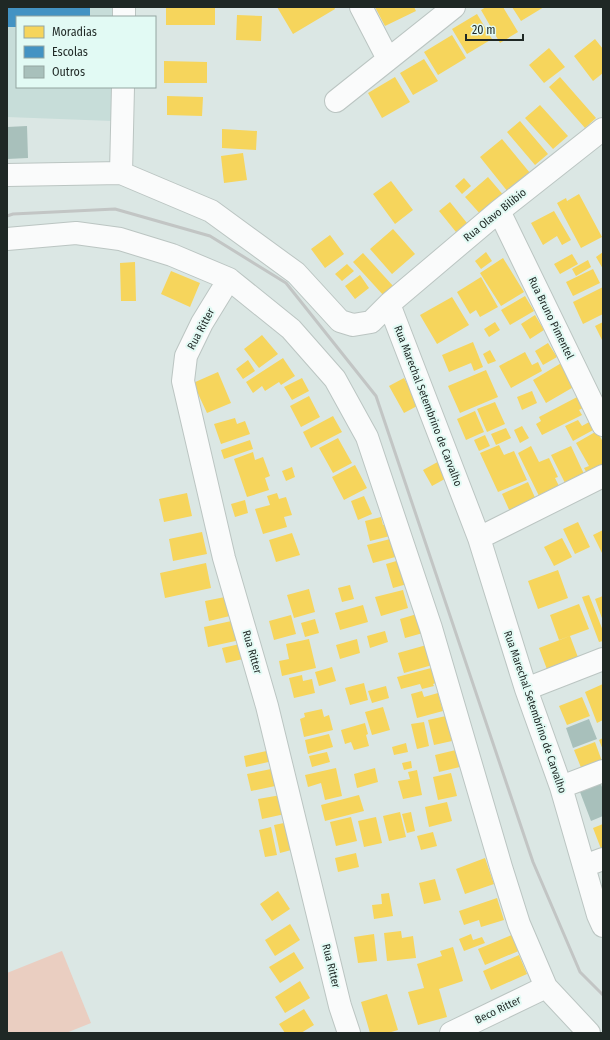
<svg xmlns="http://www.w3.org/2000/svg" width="610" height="1040" font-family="'Fira Sans Condensed',sans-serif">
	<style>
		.built { fill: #c7ddd9 }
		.green { fill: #eacec1 }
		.homes { fill: #f6d55c }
		.schools { fill: #4393c3 }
		.building { fill: #a8c0bb }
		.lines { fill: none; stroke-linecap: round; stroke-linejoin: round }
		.minor-casing { stroke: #bbc5c2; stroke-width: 24 }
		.minor { stroke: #fafbfb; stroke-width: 22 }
		.rail { stroke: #c2c5c4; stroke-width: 3 }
		.labels { text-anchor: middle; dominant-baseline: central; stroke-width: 4; stroke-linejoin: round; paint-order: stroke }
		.street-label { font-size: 11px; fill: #1f2825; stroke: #e2faf4 }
	</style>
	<rect width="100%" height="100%" fill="#dbe7e4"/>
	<path class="built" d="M7,7h108l-1,10h-97v70h96l-1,34 -105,-4z"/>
	<path class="green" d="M62,951l29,72 -25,10h-59v-60z"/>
	<path class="homes" d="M166,7h49v18h-49z
		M277,7h57l1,2 -42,25z
		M375,7h39l2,4 -31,15z
		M486,7h17l15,25 -18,11 -19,-33z
		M512,7h32l-23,14z
		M477,14l15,25 -25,15 -15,-25z
		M237,15l25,1 -1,25 -25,-1z
		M452,35l14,23 -28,17 -14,-23z
		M595,39l8,10v24l-10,8 -19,-25z
		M549,48l16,19 -21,16 -15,-18z
		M424,59l14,22 -25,14 -13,-22z
		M164,61l43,1v21h-43z
		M395,77l15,25 -28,16 -14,-25z
		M560,77l36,41 -11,10 -36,-41z
		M167,96l36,1 -1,19 -35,-1z
		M540,105l28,31 -15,13 -28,-31z
		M520,121l28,33 -13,11 -28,-33z
		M222,129l35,2 -1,19 -34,-2z
		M502,139l28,34 -22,19 -28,-35z
		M243,153l4,27 -23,3 -3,-27z
		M488,177l17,20 -23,19 -17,-19z
		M464,178l7,8 -9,8 -7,-8z
		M391,181l22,29 -18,14 -22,-30z
		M579,194l23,43 -21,11 -24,-45 9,-5 1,3z
		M450,202l17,21 -11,9 -17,-21z
		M554,211l17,29 -9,5 -5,-9 -14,9 -12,-22z
		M393,229l22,25 -23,20 -22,-25z
		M330,235l14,19 -19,14 -14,-19z
		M486,252l6,9 -11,8 -6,-8z
		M603,252v17l-7,-12z
		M363,253l31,34 -10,9 -31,-34z
		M572,254l6,10 -18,10 -6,-10z
		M503,258l21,34 -23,14 -21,-33z
		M588,260l3,7 -15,9 -4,-7z
		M135,262l1,39h-15l-1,-38z
		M347,264l7,7 -12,10 -7,-7z
		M593,269l7,14 -27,13 -7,-14z
		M171,271l29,12 -10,24 -29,-13z
		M360,275l9,13 -14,11 -10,-13z
		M481,277l17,30 -18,10 -4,-7 -6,4 -13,-22z
		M603,287v27l-20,10 -10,-22z
		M525,296l9,15 -24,14 -9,-15z
		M452,297l17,28 -32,19 -17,-29z
		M535,315l9,15 -14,9 -9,-15z
		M495,322l5,8 -11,7 -5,-8z
		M603,322v20l-8,-16z
		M262,335l16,19 -19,14 -15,-19z
		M473,342l10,25 -9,4 -3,-8 -22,9 -7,-17z
		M548,343l9,14 -14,8 -8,-14z
		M490,350l6,11 -8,3 -5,-10z
		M525,352l7,13 6,-3 4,9 -31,17 -12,-22z
		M283,358l12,18 -14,9 -2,-3 -14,9 -3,-5 -9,7 -7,-11z
		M248,360l7,11 -12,8 -7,-10z
		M563,362l14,23 -31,18 -13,-23z
		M486,370l12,27 -38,16 -12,-27z
		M218,372l13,31 -24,10 -14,-30z
		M302,378l7,13 -17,9 -8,-13z
		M404,378l15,27 -15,8 -15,-27z
		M532,391l5,12 -15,7 -5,-13z
		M581,395l6,11 -8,4 3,5 -40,20 -6,-11 5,-3 -2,-4z
		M309,396l11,21 -19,10 -11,-21z
		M495,402l10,22 -18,8 -10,-23z
		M475,411l9,21 -18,8 -9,-21z
		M333,416l9,16 -31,16 -8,-16z
		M235,418l2,6 8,-3 5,13 -29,10 -7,-20z
		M578,420l4,6 9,-5 4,8 -22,12 -8,-15z
		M522,426l7,12 -9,5 -6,-13z
		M506,428l5,10 -15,7 -5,-11z
		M597,431l6,11v30l-13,7 -6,-11 5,-2 -13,-23z
		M485,435l5,11 -11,5 -5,-11z
		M338,438l14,25 -19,10 -14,-25z
		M250,440l3,9 -29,10 -3,-9z
		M499,445l5,10 10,-4 13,29 -29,12 -18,-39z
		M531,446l8,16 10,-4 9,19 -3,1 5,10 -20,10 -22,-45z
		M571,446l13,28 -19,9 -14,-28z
		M253,452l2,8 8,-3 7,19 -5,2 4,12 -22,7 -13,-38z
		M443,459l9,16 -20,11 -9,-16z
		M355,465l12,23 -23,12 -12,-23z
		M292,467l3,10 -9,4 -4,-10z
		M528,482l9,20 -26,12 -9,-20z
		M187,493l5,23 -28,6 -5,-23z
		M277,493l2,6 7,-2 6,18 -8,2 3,10 -24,7 -8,-25 15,-4 -3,-9z
		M364,496l8,18 -14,6 -7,-19z
		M245,500l3,13 -13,4 -4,-13z
		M381,517l2,8 4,-1 3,12 -20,5 -5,-20z
		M578,522l12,25 -15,7 -12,-25z
		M603,530v25l-10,-20z
		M202,532l5,22 -34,7 -4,-22z
		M292,533l8,22 -24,7 -7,-22z
		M394,538l5,18 -26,7 -6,-18z
		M562,538l10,19 -18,9 -10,-19z
		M400,560l7,24 -14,4 -7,-24z
		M206,563l5,25 -46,10 -5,-25z
		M558,570l10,28 -30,11 -10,-28z
		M350,585l4,14 -12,3 -4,-14z
		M309,589l6,23 -21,6 -7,-23z
		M403,590l5,18 -27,8 -6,-19z
		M589,595l14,36v10l-4,1 -17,-45z
		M230,596l4,19 -25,6 -4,-20z
		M603,596v25l-8,-22z
		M579,604l10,25 -30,11 -9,-25z
		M363,605l5,17 -28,8 -5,-17z
		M417,614l6,19 -18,5 -5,-19z
		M291,615l5,19 -22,6 -5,-19z
		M315,619l4,14 -14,4 -4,-14z
		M236,620l4,20 -32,7 -4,-20z
		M385,631l3,11 -18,6 -3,-12z
		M570,636l9,24 -31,12 -9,-24z
		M309,639l7,29 -34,8 -3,-15 10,-2 -3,-15z
		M357,639l3,14 -20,6 -4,-14z
		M240,644l3,15 -17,4 -4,-15z
		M430,644l6,20 -32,9 -6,-20z
		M332,667l4,14 -17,5 -4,-14z
		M435,667l4,15 -6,2 1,2 -12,3 -2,-5 -19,5 -4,-12z
		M302,675l1,6 9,-2 3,14 -21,5 -5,-20z
		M364,683l4,17 -18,5 -5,-17z
		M603,684v36l-6,3 -12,-31z
		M386,686l3,12 -17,5 -4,-12z
		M422,691l2,6 14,-4 5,18 -26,7 -6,-24z
		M582,697l8,19 -23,9 -8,-19z
		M383,707l7,23 -18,5 -7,-23z
		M322,709l2,8 5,-2 4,15 -29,7 -4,-18 5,-2 -1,-4z
		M446,716l6,25 -18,4 -6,-25z
		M424,722l5,24 -12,3 -6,-25z
		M365,723l3,11 -2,1 3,11 -15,4 -3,-8 -6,2 -4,-14z
		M329,734l4,13 -25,7 -3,-14z
		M603,738v12l-4,-10z
		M595,742l8,22 -19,11 -10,-25z
		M406,743l2,9 -14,3 -2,-8z
		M460,749l4,17 -25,6 -4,-17z
		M271,750l2,11 -27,6 -2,-11z
		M327,752l3,10 -18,5 -3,-11z
		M411,761l1,7 -8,2 -2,-7z
		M276,768l4,17 -29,6 -4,-17z
		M336,768l6,28 -17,4 -4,-17 -13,4 -3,-12z
		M375,768l3,14 -21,6 -3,-14z
		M417,770l5,25 -19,4 -5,-18 12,-2 -2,-7z
		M451,773l6,23 -19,4 -5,-23z
		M281,795l4,19 -23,5 -4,-20z
		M359,795l5,16 -39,10 -4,-16z
		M447,802l5,19 -23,6 -4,-20z
		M400,812l6,25 -17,4 -6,-25z
		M411,812l4,19 -8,2 -5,-19z
		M351,817l6,24 -21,5 -6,-24z
		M376,817l6,26 -18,4 -6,-26z
		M289,822l6,27 -15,4 -6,-28z
		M603,824v30l-10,-26z
		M271,827l6,28 -12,2 -6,-27z
		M433,832l4,14 -16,4 -4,-14z
		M356,853l3,14 -21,5 -3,-14z
		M485,858l9,26 -29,10 -9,-25z
		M435,879l6,21 -17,4 -5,-21z
		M278,891l12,18 -18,12 -12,-17z
		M389,893l4,23 -19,3 -2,-14 10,-1 -1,-10z
		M497,898l7,22 -23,7 -2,-7 -15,5 -5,-14z
		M290,924l10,16 -25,16 -10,-16z
		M401,931l1,7 11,-2 3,22 -29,3 -3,-28z
		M374,934l3,27 -19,2 -4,-26z
		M471,934l2,6 9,-3 3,6 -21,8 -5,-12z
		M514,934l7,16 -36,15 -7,-16z
		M453,947l10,34 -24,8 8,28 -29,8 -10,-33 16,-4 -7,-24 25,-8 -2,-5z
		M294,952l10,16 -24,15 -11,-16z
		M519,955l8,19 -36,16 -8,-19z
		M300,981l10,17 -25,15 -10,-16z
		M387,994l11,36 -10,3h-18l-9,-31z
		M304,1009l10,16 -13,8h-16l-6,-9z"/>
	<path class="schools" d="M7,7h83v10h-73v10h-10z"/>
	<path class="building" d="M27,126l1,32 -21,1v-32z
		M589,719l8,20 -24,9 -7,-20z
		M601,784l2,6v26l-12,5 -11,-29z"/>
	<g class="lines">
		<g class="minor-casing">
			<path id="minor" d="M361,7l27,52
				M124,17v-10
				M336,101l118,-94
				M121,173l2,-86
				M7,175l114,-2 90,38 85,62 44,48 13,4 18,-3 18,-18 110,-93 104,-82
				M499,211l104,214
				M7,239l69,-6 44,6 52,16 57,24 62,50 44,50 32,58 64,191 70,239 18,57 27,63 43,46
				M229,279l-27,44 -16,33 -3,25 41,177 43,148 73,300 9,27
				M389,304l90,234 47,151 35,98 37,128 5,11
				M479,538l124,-62
				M526,689l77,-30
				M561,787l42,-16
				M584,866l19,-7
				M451,1033l95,-46"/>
		</g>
		<use href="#minor" class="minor"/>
		<path class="rail" d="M7,216l6,-2 102,-5 95,27 76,47 90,113 157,466 47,110 23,23"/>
	</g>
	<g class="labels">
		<g class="street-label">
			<text transform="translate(495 215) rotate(-39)">Rua Olavo Bilibio</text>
			<text transform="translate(551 318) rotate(64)">Rua Bruno Pimentel</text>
			<text transform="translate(201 329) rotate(-62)">Rua Ritter</text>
			<text transform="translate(428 406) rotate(69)">Rua Marechal Setembrino de Carvalho</text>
			<text transform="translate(252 652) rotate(74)">Rua Ritter</text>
			<text transform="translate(535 712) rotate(71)">Rua Marechal Setembrino de Carvalho</text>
			<text transform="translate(331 966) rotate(76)">Rua Ritter</text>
			<text transform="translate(498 1010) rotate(-26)">Beco Ritter</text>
		</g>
	</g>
	<rect width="610" height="1040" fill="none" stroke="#1f2825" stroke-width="16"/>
	<rect x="16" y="16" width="140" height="72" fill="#e2faf4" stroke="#94a6a1"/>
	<rect x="24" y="26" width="20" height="12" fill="#f6d55c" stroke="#94a6a1"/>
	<text x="52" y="36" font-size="12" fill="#1f2825">Moradias</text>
	<rect x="24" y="46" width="20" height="12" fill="#4393c3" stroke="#94a6a1"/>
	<text x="52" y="56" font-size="12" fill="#1f2825">Escolas</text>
	<rect x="24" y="66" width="20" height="12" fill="#a8c0bb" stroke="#94a6a1"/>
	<text x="52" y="76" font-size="12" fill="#1f2825">Outros</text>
	<path d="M466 34v6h57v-6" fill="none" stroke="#1f2825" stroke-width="2"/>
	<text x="472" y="34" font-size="12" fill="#1f2825" stroke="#e2faf4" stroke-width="3" paint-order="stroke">20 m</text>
</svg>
